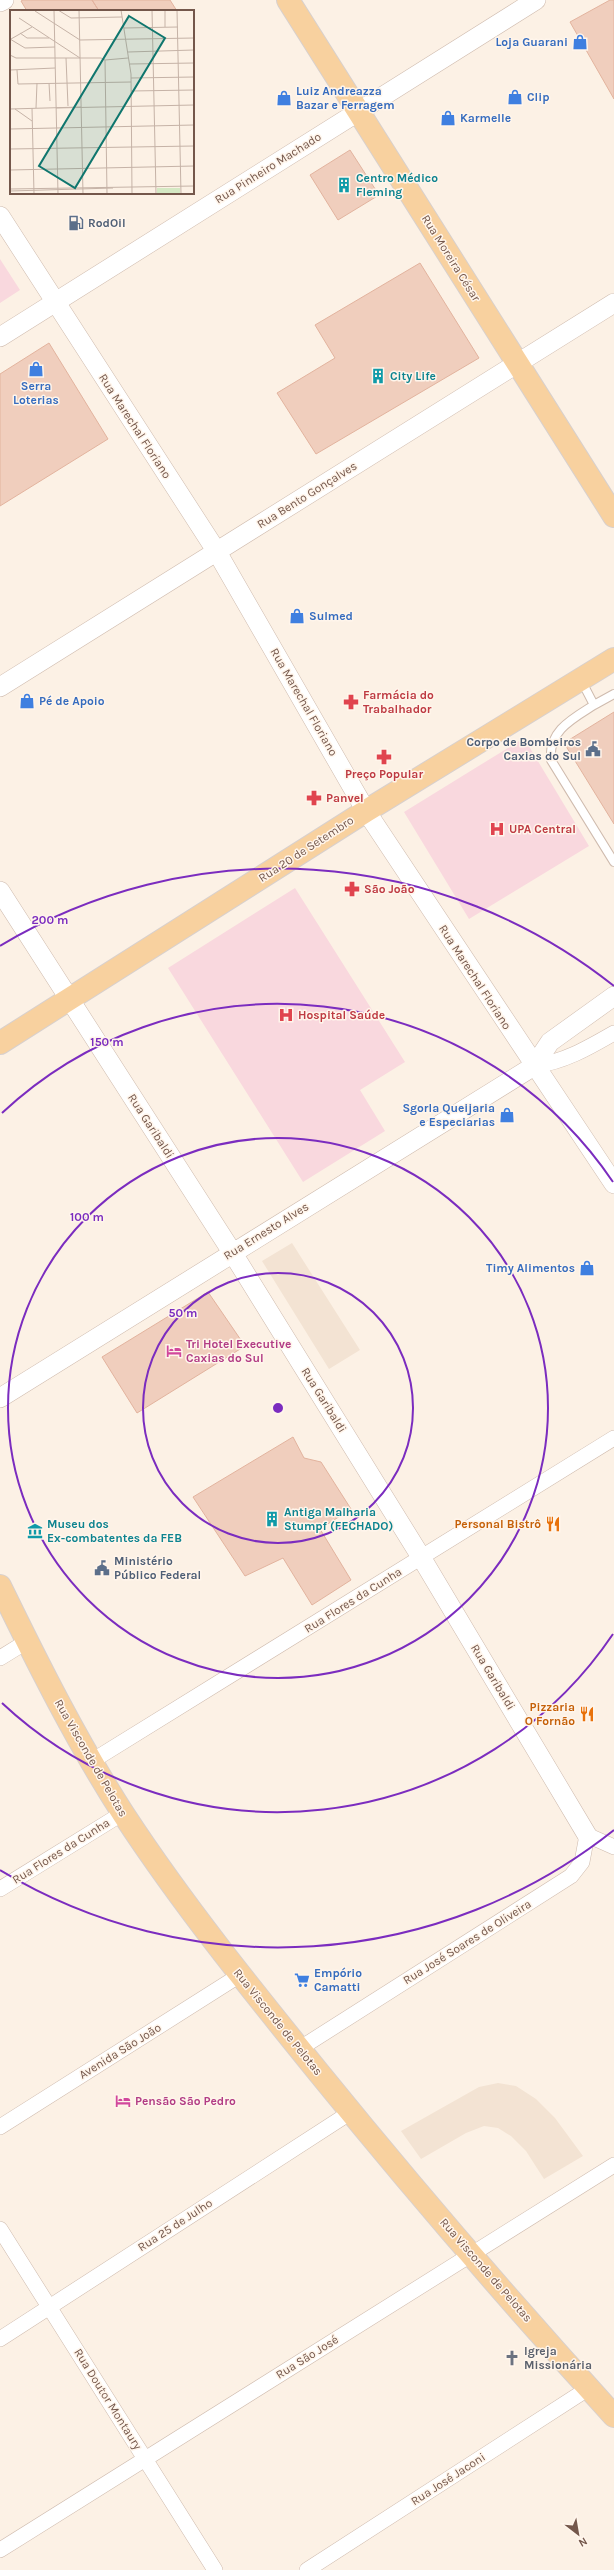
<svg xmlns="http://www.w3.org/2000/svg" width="614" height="2570" font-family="Karla,sans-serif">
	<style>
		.residential { fill: #f3e3d3 }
		.medical { fill: #f9d8de }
		.building { fill: #f0cebd; stroke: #e2b39e }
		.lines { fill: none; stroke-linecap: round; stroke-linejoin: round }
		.service-casing { stroke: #cfbbae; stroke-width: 10 }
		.minor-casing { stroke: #cfbbae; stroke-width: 16 }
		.tertiary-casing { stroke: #cfbbae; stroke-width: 20 }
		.primary-casing { stroke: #d8d0cd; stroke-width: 24 }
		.service { stroke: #fff; stroke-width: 8 }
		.minor { stroke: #fff; stroke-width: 15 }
		.tertiary { stroke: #fff; stroke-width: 19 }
		.primary { stroke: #f8d19f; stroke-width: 22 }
		.ring { fill: none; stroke: #7b2cbf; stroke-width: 2 }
		.labels { text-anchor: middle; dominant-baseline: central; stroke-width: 3; stroke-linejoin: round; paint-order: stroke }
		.shop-label { font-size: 12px; font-weight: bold; fill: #366cbe; stroke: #fff5eb; text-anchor: start }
		.street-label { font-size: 12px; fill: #74574b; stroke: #fff5eb }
		.culture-label { font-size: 12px; font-weight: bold; fill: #0d838f; stroke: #fff5eb; text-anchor: start }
		.service-label { font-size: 12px; font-weight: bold; fill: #4e5e75; stroke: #fff5eb; text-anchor: start }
		.health-label { font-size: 12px; font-weight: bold; fill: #be3a42; stroke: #fff5eb; text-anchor: start }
		.hotel-label { font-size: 12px; font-weight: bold; fill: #b23c85; stroke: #fff5eb; text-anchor: start }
		.food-label { font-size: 12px; font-weight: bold; fill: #c56008; stroke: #fff5eb; text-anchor: end }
		.worship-label { font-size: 12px; font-weight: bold; fill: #5b616d; stroke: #fff5eb; text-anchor: start }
		.inset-road { fill: none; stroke: #c6b3a7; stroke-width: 1 }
		.view { fill: #0f766e; fill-opacity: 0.15; stroke: #0f766e; stroke-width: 2 }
		.inset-edge { fill: none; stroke: #74574b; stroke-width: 2 }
		.centre { fill: #7b2cbf; stroke: #fff5eb; stroke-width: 2 }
		.ring-label { font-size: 12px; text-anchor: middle; font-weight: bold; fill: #7b2cbf; stroke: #fff5eb; stroke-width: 3; stroke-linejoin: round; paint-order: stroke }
	</style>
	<rect width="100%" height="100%" fill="#fcf1e5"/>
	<path class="residential" d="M292,1243l68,107 -31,19 -67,-108z
		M498,2083l18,3 20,13 19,19 28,38 -39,23 -18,-28 -15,-15 -13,-8 -14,-2 -18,7 -45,26 -20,-28 78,-44z"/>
	<path class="medical" d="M0,259l20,31 -20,13z
		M524,738l65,108 -120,73 -65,-107z
		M295,888l110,174 -45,28 25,41 -82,51 -135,-214z"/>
	<path class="building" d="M23,0h69l7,11h-72l-6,-10z
		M92,0h78l7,11h-78z
		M610,0h4v99l-44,-77z
		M350,150l29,45 -41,25 -28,-45z
		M420,263l59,95 -163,96 -39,-61 58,-35 -20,-33z
		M49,343l59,96 -108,67v-132z
		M614,712v112l-50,-81z
		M208,1292l37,54 -108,67 -35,-56z
		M293,1437l11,21 17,4 30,47 -31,20 31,51 -39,25 -29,-47 -38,18 -52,-79z"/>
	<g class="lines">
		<g class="service-casing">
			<path id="service" d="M581,680l13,25c-22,14 -46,26 -43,55l63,102
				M594,705l20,-11"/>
		</g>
		<g class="minor-casing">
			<path id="minor" d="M534,1066c30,-4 54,-18 80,-33
				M0,1658l26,-16
				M92,1761l522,-323
				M0,1889l123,-76
				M299,2049l272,-173 11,-14 5,-27 27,12
				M0,2127l240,-152
				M0,2229l215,341
				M0,2339l351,-227
				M0,2550l614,-385
				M307,2570l282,-182"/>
		</g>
		<g class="tertiary-casing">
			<path id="tertiary" d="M0,2l4,-2
				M0,216l217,336 149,259 248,373
				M0,337l536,-337
				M0,687l614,-384
				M0,891l232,361 189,305 166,278
				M0,1398l534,-332 16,-24 64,-46"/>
		</g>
		<g class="primary-casing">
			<path id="primary" d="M288,0l326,516
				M0,1043l366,-232 248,-152
				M0,1586c38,78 77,156 124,229 59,90 127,174 195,258 95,117 194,232 295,343"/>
		</g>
		<use href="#service" class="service"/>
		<use href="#minor" class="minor"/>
		<use href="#tertiary" class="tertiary"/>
		<use href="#primary" class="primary"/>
	</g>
	<g class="ring">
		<circle cx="278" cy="1408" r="135"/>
		<circle cx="278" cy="1408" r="270"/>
		<path d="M613 1634A404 404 0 0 1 2 1703M2 1113A404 404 0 0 1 613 1182"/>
		<path d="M614 1830A539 539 0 0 1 0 1870M0 946A539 539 0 0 1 614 986"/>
	</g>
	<defs>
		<g id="shop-bare" transform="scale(1.2)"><path d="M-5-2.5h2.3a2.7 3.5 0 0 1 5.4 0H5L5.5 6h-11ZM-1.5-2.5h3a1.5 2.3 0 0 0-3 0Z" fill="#3f7fe0" stroke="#fff5eb" stroke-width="2.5" paint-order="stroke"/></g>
		<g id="building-bare" transform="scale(1.2)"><path d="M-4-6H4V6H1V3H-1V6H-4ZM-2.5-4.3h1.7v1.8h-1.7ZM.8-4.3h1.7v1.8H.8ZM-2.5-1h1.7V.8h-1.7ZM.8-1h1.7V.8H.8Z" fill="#0f9aa8" stroke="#fff5eb" stroke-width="2.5" paint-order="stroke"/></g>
		<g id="fuel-bare" transform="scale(1.2)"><path d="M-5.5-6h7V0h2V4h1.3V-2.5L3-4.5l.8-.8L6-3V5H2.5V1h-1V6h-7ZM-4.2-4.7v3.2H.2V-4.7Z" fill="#5c6f8a" stroke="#fff5eb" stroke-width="2.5" paint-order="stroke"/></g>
		<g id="pharmacy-bare" transform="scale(1.2)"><path d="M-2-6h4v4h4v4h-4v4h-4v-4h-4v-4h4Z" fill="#e0444e" stroke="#fff5eb" stroke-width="2.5" paint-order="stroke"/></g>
		<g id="civic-bare" transform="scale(1.2)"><path d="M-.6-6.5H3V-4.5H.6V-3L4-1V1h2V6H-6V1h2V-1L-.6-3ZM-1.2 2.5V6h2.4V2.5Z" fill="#5c6f8a" stroke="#fff5eb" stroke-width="2.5" paint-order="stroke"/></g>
		<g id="hospital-bare" transform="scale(1.2)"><path d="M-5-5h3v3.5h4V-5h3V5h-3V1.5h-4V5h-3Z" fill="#e0444e" stroke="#fff5eb" stroke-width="2.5" paint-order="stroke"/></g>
		<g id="hotel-bare" transform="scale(1.2)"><path d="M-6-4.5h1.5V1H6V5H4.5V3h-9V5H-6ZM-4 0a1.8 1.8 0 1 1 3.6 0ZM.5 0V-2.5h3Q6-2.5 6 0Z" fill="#d1479c" stroke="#fff5eb" stroke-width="2.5" paint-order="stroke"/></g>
		<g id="restaurant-bare" transform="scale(1.2)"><path d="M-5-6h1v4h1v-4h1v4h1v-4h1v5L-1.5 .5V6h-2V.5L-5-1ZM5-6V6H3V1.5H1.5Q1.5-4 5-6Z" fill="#e8710a" stroke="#fff5eb" stroke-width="2.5" paint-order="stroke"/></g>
		<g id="museum-bare" transform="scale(1.2)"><path d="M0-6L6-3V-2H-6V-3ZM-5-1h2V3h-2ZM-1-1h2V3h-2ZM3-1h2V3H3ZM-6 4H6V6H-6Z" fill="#0f9aa8" stroke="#fff5eb" stroke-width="2.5" paint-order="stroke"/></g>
		<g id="supermarket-bare" transform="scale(1.2)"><path d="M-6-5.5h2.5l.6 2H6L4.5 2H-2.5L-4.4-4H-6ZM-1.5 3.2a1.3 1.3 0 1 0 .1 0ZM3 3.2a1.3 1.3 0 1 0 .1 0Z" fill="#3f7fe0" stroke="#fff5eb" stroke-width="2.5" paint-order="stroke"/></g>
		<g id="church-bare" transform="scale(1.2)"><path d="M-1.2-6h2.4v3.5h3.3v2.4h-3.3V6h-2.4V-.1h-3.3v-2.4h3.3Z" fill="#6b7280" stroke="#fff5eb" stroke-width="2.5" paint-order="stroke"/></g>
	</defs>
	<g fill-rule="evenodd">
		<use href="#shop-bare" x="580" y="42"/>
		<use href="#shop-bare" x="515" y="97"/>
		<use href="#shop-bare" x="284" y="98"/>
		<use href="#shop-bare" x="448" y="118"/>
		<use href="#building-bare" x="344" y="185"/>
		<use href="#fuel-bare" x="76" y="223"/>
		<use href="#shop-bare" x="36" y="369"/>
		<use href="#building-bare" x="378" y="376"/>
		<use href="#shop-bare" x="297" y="616"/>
		<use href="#shop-bare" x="27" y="701"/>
		<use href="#pharmacy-bare" x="351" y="702"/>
		<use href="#civic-bare" x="593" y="749"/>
		<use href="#pharmacy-bare" x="384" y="757"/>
		<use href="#pharmacy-bare" x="314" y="798"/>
		<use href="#hospital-bare" x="497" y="829"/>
		<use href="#pharmacy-bare" x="352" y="889"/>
		<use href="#hospital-bare" x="286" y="1015"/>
		<use href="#shop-bare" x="507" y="1115"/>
		<use href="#shop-bare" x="587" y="1268"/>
		<use href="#hotel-bare" x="174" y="1351"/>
		<use href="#building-bare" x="272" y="1519"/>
		<use href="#restaurant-bare" x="553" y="1524"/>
		<use href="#museum-bare" x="35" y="1531"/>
		<use href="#civic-bare" x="102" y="1568"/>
		<use href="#restaurant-bare" x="587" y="1714"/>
		<use href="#supermarket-bare" x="302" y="1980"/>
		<use href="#hotel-bare" x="123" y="2101"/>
		<use href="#church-bare" x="512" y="2358"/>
	</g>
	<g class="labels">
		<g class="shop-label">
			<text x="568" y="42" text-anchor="end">Loja Guarani</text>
			<text x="296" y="91">Luiz Andreazza<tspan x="296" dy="14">Bazar e Ferragem</tspan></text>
			<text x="527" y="97">Clip</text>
			<text x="460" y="118">Karmelle</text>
			<text x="36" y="386" text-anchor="middle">Serra<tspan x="36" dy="14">Loterias</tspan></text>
			<text x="309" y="616">Sulmed</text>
			<text x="39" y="701">Pé de Apoio</text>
			<text x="495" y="1108" text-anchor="end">Sgorla Queijaria<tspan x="495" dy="14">e Especiarias</tspan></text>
			<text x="575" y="1268" text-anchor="end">Timy Alimentos</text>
			<text x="314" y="1973">Empório<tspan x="314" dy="14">Camatti</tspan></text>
		</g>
		<g class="street-label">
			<text transform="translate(268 168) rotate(-32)">Rua Pinheiro Machado</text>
			<text transform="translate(451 258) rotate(58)">Rua Moreira César</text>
			<text transform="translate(135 426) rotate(57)">Rua Marechal Floriano</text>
			<text transform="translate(307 495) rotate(-32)">Rua Bento Gonçalves</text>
			<text transform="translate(304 702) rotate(60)">Rua Marechal Floriano</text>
			<text transform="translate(306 849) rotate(-33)">Rua 20 de Setembro</text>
			<text transform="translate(475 977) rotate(57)">Rua Marechal Floriano</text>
			<text transform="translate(151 1126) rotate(57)">Rua Garibaldi</text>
			<text transform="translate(266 1231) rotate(-32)">Rua Ernesto Alves</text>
			<text transform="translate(324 1400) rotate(58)">Rua Garibaldi</text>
			<text transform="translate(353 1600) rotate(-32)">Rua Flores da Cunha</text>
			<text transform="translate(493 1677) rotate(59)">Rua Garibaldi</text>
			<text transform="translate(91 1758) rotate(60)">Rua Visconde de Pelotas</text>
			<text transform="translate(61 1851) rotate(-32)">Rua Flores da Cunha</text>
			<text transform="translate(467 1942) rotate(-32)">Rua José Soares de Oliveira</text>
			<text transform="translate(278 2022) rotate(51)">Rua Visconde de Pelotas</text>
			<text transform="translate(120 2051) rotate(-32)">Avenida São João</text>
			<text transform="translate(175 2225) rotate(-33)">Rua 25 de Julho</text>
			<text transform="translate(486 2270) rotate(49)">Rua Visconde de Pelotas</text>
			<text transform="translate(307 2357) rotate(-32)">Rua São José</text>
			<text transform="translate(108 2399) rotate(58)">Rua Doutor Montaury</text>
			<text transform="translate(448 2479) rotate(-33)">Rua José Jaconi</text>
		</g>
		<g class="culture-label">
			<text x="356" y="178">Centro Médico<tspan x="356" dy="14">Fleming</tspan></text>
			<text x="390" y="376">City Life</text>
			<text x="284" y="1512">Antiga Malharia<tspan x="284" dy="14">Stumpf (FECHADO)</tspan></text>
			<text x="47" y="1524">Museu dos<tspan x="47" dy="14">Ex-combatentes da FEB</tspan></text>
		</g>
		<g class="service-label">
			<text x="88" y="223">RodOil</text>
			<text x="581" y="742" text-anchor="end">Corpo de Bombeiros<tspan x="581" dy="14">Caxias do Sul</tspan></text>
			<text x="114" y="1561">Ministério<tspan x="114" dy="14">Público Federal</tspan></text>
		</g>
		<g class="health-label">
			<text x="363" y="695">Farmácia do<tspan x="363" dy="14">Trabalhador</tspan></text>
			<text x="384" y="774" text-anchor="middle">Preço Popular</text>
			<text x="326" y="798">Panvel</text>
			<text x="509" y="829">UPA Central</text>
			<text x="364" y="889">São João</text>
			<text x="298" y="1015">Hospital Saúde</text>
		</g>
		<g class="hotel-label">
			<text x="186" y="1344">Tri Hotel Executive<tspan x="186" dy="14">Caxias do Sul</tspan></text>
			<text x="135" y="2101">Pensão São Pedro</text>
		</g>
		<g class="food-label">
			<text x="541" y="1524">Personal Bistrô</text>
			<text x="575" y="1707">Pizzaria<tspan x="575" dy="14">O Fornão</tspan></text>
		</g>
		<g class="worship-label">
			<text x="524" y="2351">Igreja<tspan x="524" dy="14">Missionária</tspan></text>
		</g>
	</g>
	<g transform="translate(10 10)">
		<rect width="184" height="184" fill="#fcf1e5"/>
		<path d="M147,178h23v6h-23z" fill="#d5e9c4"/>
		<path class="inset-road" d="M44,0l4,184M48,0l13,8 51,-1M69,0l4,184M111,0l10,64 1,120M142,0l4,184M155,0v17M167,0l4,184M25,1l45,29 114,-2M9,8l61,40M114,18l54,-1M10,23l7,5h22M0,29l15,9 30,-1M1,29l21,-12M118,42l66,-2M0,45l6,3h85l4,2 23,-2M56,48l2,48M95,50l2,134M120,54l64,-1M0,60l45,-2M7,60l1,14 113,-2M121,68l63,-1M39,73l1,18M121,81l63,-1M22,98l2,86M26,98l1,-25M46,98l138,-3M0,99l71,-2M5,99l17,12M0,119l184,-4M0,139l184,-3M0,160l184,-4M0,179l184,-3M0,181l103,-3"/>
		<path class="view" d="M119,6l36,22 -90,150 -36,-22z"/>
		<rect width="184" height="184" class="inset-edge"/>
	</g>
	<circle cx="278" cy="1408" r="6" class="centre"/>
	<g class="ring-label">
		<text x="50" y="924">200 m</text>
		<text x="107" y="1046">150 m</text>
		<text x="87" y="1221">100 m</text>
		<text x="183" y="1317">50 m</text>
	</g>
	<g transform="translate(578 2534) rotate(149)" stroke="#fff5eb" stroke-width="3" paint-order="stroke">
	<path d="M0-3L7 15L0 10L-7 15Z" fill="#74574b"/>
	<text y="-6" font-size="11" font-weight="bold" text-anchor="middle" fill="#74574b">N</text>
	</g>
</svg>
